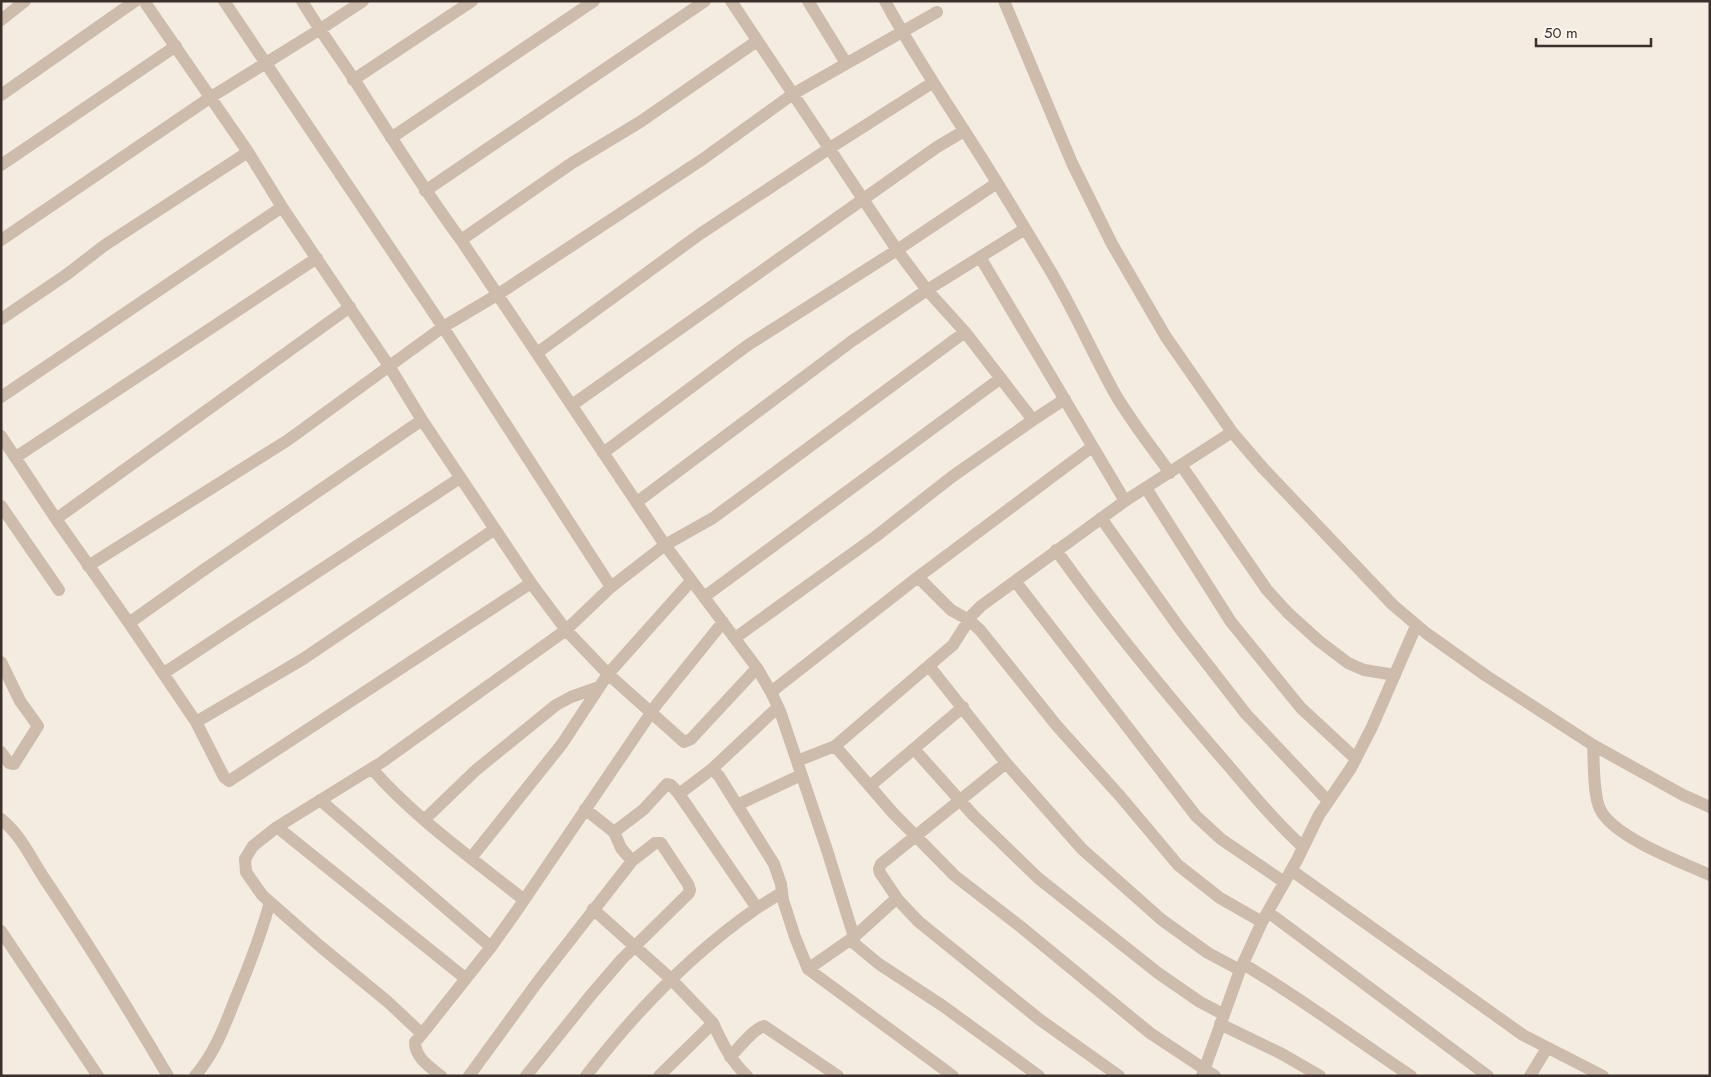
<svg xmlns="http://www.w3.org/2000/svg" width="1711" height="1077" font-family="Jost,sans-serif">
	<style>
		.lines { fill: none; stroke-linecap: round; stroke-linejoin: round }
		.minor { stroke: #cdbbac; stroke-width: 12 }
	</style>
	<rect width="100%" height="100%" fill="#f4ebe1"/>
	<g class="lines">
		<path class="minor" d="M144,1l104,151 34,55 107,159 33,54 109,163 35,47 42,44 76,68 7,-3 66,-71
			M224,1l219,326 168,260
			M302,1c17,29 37,55 55,83 34,53 67,106 104,156l204,305 92,123 14,24 9,19 47,139 27,87
			M731,1l166,249 30,40 38,42 68,88 -80,56 -78,61 -140,101
			M808,1l38,62
			M885,1c31,58 68,111 103,167 20,32 40,65 59,97 25,41 44,85 67,127 16,28 37,54 56,81
			M1004,1l68,162 40,81 54,93 66,95 30,35 131,138 33,28 59,42 108,70 90,50 27,12
			M1,20l24,-19
			M353,80l119,-79
			M1,95l134,-94
			M391,138l203,-137
			M1,165l175,-119
			M425,191l280,-190
			M1,240l210,-143 108,-67 44,-29
			M461,240l111,-77 68,-41 117,-81
			M980,257l145,244
			M1,319l65,-44 39,-30 143,-93
			M537,353l163,-119 130,-86 102,-65
			M1,397l281,-190
			M572,405l365,-258 27,-16
			M1033,420l32,-21
			M1,436l55,83 73,104 67,99 28,55 5,4 302,-198
			M603,453l145,-108 149,-95 100,-67
			M16,457l301,-199
			M1181,465l86,125 21,23 31,28 29,22 16,7 31,5
			M1146,488l85,134 70,86 55,51
			M637,502l215,-161 75,-51 98,-61
			M1,506l58,84
			M1101,518l79,111 66,85 82,87
			M56,519l294,-212
			M1056,550c49,69 103,135 158,199 29,33 56,68 89,98
			M88,566l200,-126 155,-113 54,-32 206,-136 90,-65 144,-82
			M918,577l33,33 18,10 11,10 77,96 63,70 58,69 42,33 42,24
			M1015,581l181,235 25,23 63,43
			M704,597l297,-219
			M723,622l-66,82 -139,205 -27,38 -69,87 -34,-32 -67,-55 -59,-52 -16,-23 -1,-13 8,-13 24,-19 105,-65 184,-132 45,-43 54,-42 48,-27 252,-186
			M129,623l76,-54 217,-149
			M1,662l19,39 18,25 -24,38 -5,-1 -8,-11
			M929,666l77,97 76,86 80,71 46,33 32,17
			M164,673l296,-195
			M771,692l147,-115 174,-130
			M196,722l107,-63 192,-130
			M1593,745c1,16 0,50 7,64 13,28 81,53 110,66
			M835,746l58,67 62,63 66,51 129,106 65,43
			M914,749l59,66 65,63 120,95 42,29 23,12
			M797,761l38,-15 118,-101 19,-30 9,-9 144,-105 107,-69
			M1006,763l-125,101 -2,5 1,4 19,28 20,21 120,97 80,57
			M372,769c44,50 100,89 152,131
			M712,769l7,7 55,88 7,20 2,16 12,37 13,32 145,107
			M870,786l93,-79
			M320,800l171,147
			M737,805l64,-30
			M585,809l29,23 29,-22 24,-26 4,1 8,9 33,-25 66,-62
			M1,819c21,17 30,40 45,62 43,64 83,129 122,195
			M424,820l52,-50 80,-65 15,-8 28,-10
			M277,827l188,151
			M471,858l91,-114 46,-70 83,-93
			M1291,870l232,165 80,41
			M757,908l24,-15
			M593,909l78,70 42,44 -54,53
			M1268,912l220,164
			M1,931l97,145
			M850,940l29,24 64,42 96,70
			M1243,964c58,34 112,75 168,112
			M808,969l46,-32 43,-39
			M713,1023c9,20 18,38 34,53
			M1220,1024l62,30 38,22
			M422,1034l-7,8c0,16 15,25 26,34
			M730,1057c9,-9 23,-28 34,-31l74,50
			M195,1076c20,-23 30,-51 41,-79 13,-31 25,-62 34,-95
			M469,1076l70,-96 93,-119 -11,-13 -7,-16
			M526,1076l65,-81 31,-36 67,-66 1,-3 -2,-6 -27,-41h-6l-23,18
			M586,1076c49,-64 105,-122 171,-168l-78,-114
			M1202,1076l38,-106 22,-48 35,-62 22,-45 32,-47 21,-41 44,-101
			M1530,1076l17,-28"/>
	</g>
	<rect width="1711" height="1077" fill="none" stroke="#3b302b" stroke-width="5"/>
	<path d="M1536 38v8h115v-8" fill="none" stroke="#3b302b" stroke-width="2.5"/>
	<text x="1544" y="38" font-size="15" fill="#3b302b" stroke="#fbf5ee" stroke-width="4" paint-order="stroke">50 m</text>
</svg>
